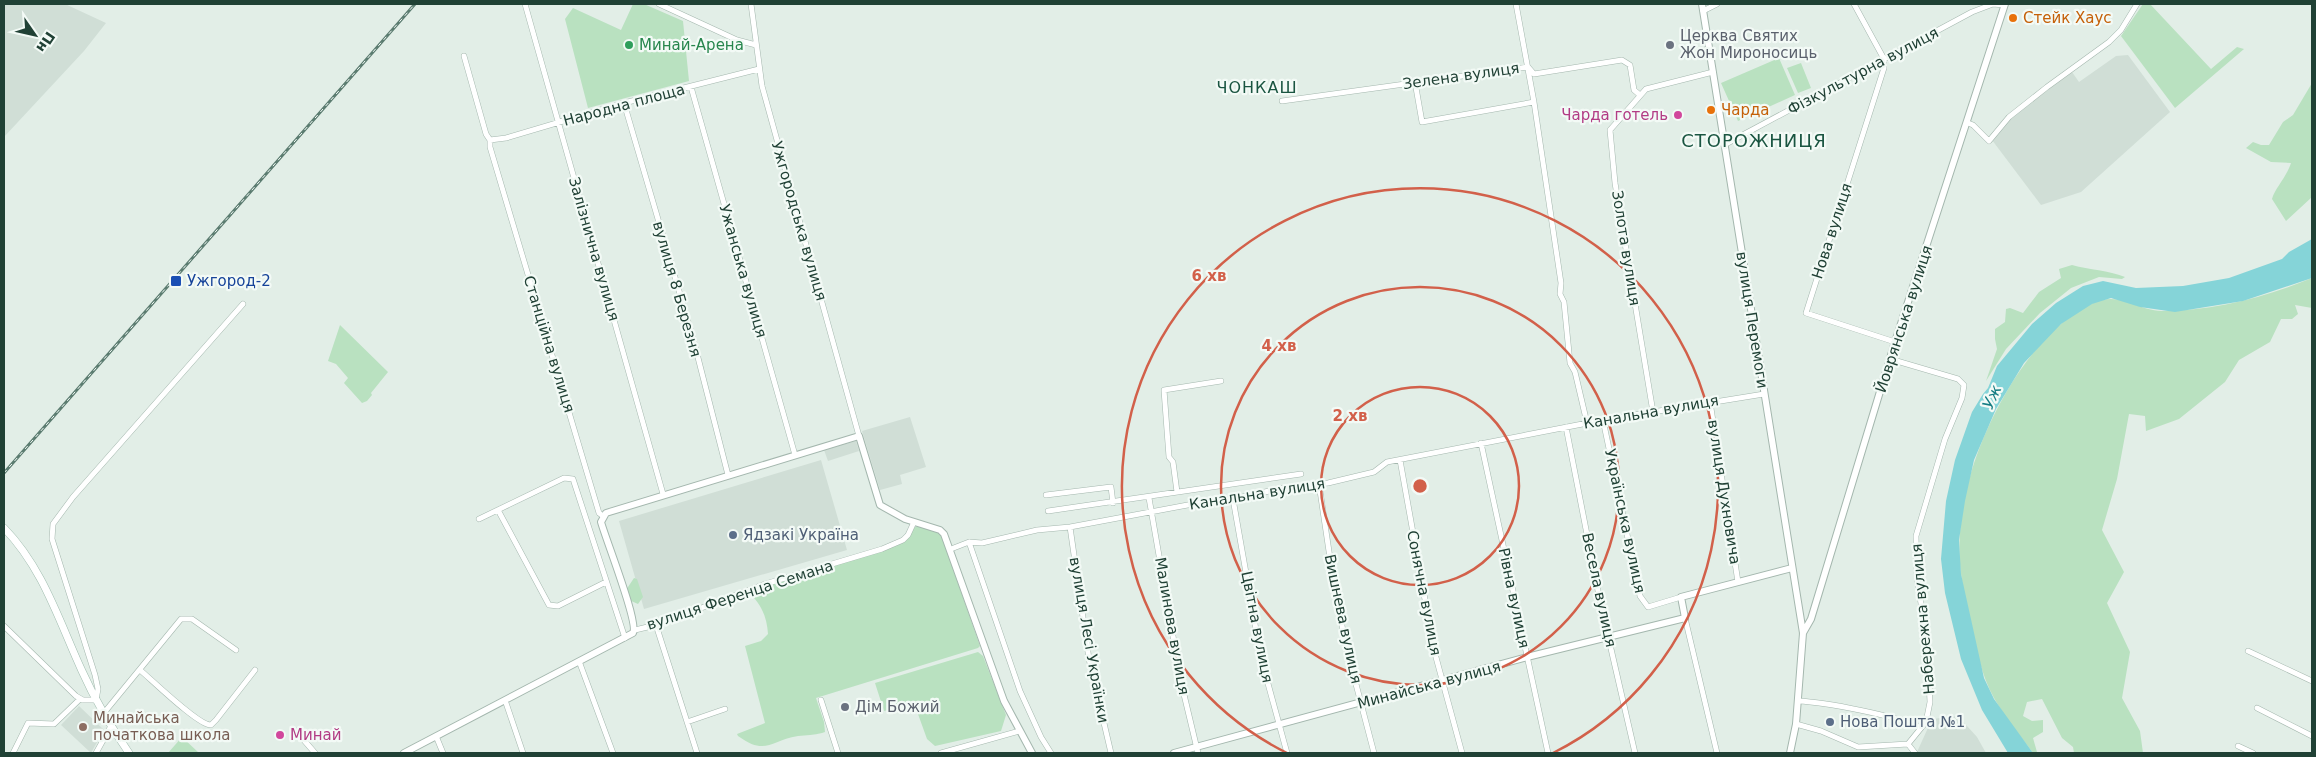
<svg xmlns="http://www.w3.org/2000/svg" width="2316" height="757" font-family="'DejaVu Sans',sans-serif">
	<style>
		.built { fill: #d0ded6 }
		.green { fill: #b9e1c0 }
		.water { fill: #85d4d8 }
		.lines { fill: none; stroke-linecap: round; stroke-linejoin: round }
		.minor-casing { stroke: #a4b7ae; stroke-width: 6 }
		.tertiary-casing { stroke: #a4b7ae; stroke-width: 8 }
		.secondary-casing { stroke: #9fbbae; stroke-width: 8 }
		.minor { stroke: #fff; stroke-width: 5 }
		.tertiary { stroke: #fff; stroke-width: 6 }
		.secondary { stroke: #fff; stroke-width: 7 }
		.rail-casing { stroke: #5b7c70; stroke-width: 3 }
		.rail { stroke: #f3faf6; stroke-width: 1; stroke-dasharray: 4; stroke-linecap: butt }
		.ring { fill: none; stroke: #d2604a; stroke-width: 2.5 }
		.food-dot { fill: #e8710a; stroke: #f3faf6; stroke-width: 2 }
		.leisure-dot { fill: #2e9e5b; stroke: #f3faf6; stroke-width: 2 }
		.worship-dot { fill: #6b7280; stroke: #f3faf6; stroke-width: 2 }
		.hotel-dot { fill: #d1479c; stroke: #f3faf6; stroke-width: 2 }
		.transit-dot { fill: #1a4fb4; stroke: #f3faf6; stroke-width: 2 }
		.service-dot { fill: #5c6f8a; stroke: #f3faf6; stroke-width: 2 }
		.education-dot { fill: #8d6e63; stroke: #f3faf6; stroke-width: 2 }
		.labels { text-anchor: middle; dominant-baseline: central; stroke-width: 4.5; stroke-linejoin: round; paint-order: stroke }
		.food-label { font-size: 15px; fill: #c56008; stroke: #f3faf6; text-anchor: start }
		.worship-label { font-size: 15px; fill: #5b616d; stroke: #f3faf6; text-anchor: start }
		.leisure-label { font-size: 15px; fill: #27864d; stroke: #f3faf6; text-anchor: start }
		.street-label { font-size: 15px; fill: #204135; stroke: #f3faf6 }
		.hotel-label { font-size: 15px; fill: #b23c85; stroke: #f3faf6; text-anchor: end }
		.transit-label { font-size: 15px; fill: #164399; stroke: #f3faf6; text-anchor: start }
		.service-label { font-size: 15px; fill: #4e5e75; stroke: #f3faf6; text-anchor: start }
		.education-label { font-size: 15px; fill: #785e54; stroke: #f3faf6; text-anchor: start }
		.neighbourhood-label { font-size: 16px; letter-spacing: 1px; fill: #1a5541; stroke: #f3faf6 }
		.water-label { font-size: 16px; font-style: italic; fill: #147c83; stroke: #f3faf6 }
		.quarter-label { font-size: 18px; letter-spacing: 1px; fill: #1a5541; stroke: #f3faf6 }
		.centre { fill: #d2604a; stroke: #f3faf6; stroke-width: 2.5 }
		.ring-label { font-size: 15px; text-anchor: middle; font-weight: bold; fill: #d2604a; stroke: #f3faf6; stroke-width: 4.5; stroke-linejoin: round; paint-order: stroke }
	</style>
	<rect width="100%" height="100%" fill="#e2eee7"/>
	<path class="built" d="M4,4h61l41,19 -22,28 -80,86z
		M2128,55l42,57 -89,80 -40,13 -49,-65 17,-21 63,-47 7,10 37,-26z
		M910,417l16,50 -26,8 2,9 -22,6 -18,-59z
		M856,441l3,10 -31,10 -4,-11z
		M821,460l26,90 -203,59 -25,-88z
		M79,706l25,24 -13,23 -30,-28z
		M1958,716l19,21 9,16 -69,-1 15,-33z"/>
	<path class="green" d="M633,4h11l39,17 6,60 -101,27 -23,-89 8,-11 48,22z
		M2143,4h7l61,65 26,-22 7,2 -69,59 -54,-72z
		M1779,58l16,37 -57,26 -17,-38z
		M1801,63l10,25 -13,5 -11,-25z
		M2312,83v114l-26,24 -14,-22c3,-11 14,-21 19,-36l-20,-1 -25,-14 7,-6 8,3h8l14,-23 10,-7z
		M2072,265c18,5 36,5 53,12l-3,2 -23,-2 -28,11 -31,25 -34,36 -20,32 11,-32 -2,-10v-10l10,-7 1,-13 4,-1 13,5 16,-21 22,-14 -2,-9z
		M2312,278v30l-17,-3 3,9 -6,5h-11l-11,23 -31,18 -14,22 -46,37 -33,12 -1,-15 -16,-2 -12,65 -15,51 22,42 -17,31 23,49 -8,46 18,33 3,22h-69l-1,-6 -11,-9 -20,-39 -15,3 -4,14 9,5 11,-1v12l-10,6 4,14 -4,1c-13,-18 -28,-35 -39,-55 -13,-24 -18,-50 -24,-76 -3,-16 -7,-32 -9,-48 -8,-63 15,-130 46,-183 20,-34 49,-71 86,-88 28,-12 41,7 69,8 51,0 104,-14 150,-33z
		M340,325l48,47 -17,21 1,2 -5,6 -5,2 -18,-20 4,-5 -12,-14 -8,-3z
		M919,526l18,5 4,4 39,111 -2,2 -162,50 8,24 1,10 -3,1c-8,2 -16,2 -24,3 -29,5 -32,20 -60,0l-1,-2 28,-11 -20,-77 16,-5 7,-7c-1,-17 -7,-31 -20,-42l156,-51 11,-14z
		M634,578l3,1 6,18 -5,7 -9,-4 -3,-10z
		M978,652l5,4 23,59 -5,16 -66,15 -8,-7 -13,-36 -30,8 -9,-28z
		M182,737l17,16h-31z"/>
	<path class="water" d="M2312,239v39l-69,23 -68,11 -35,-5 -29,-9 -19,6 -31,20 -37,39 -28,46 -22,51 -9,41 -6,39 2,34 23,104 10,21 39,54h-25l-26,-43 -21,-51 -16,-66 -4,-34 5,-58 9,-41 17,-48 11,-18 5,-6 9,-22 35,-42 24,-21 27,-17 20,-5 33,7 47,-2 46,-8 53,-19 7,-7z"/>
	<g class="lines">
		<g class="minor-casing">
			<path id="minor" d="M525,4l138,490
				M659,4l78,36 19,5
				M751,4l11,82 97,350
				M1516,4l18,98 27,181 -1,11 4,8 6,61 5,9 12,51
				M1854,4l30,55v9l-78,245 89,29
				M1703,11l14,-7
				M464,56l22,78 4,6v7l109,366 4,3
				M1415,82l7,40 112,-20
				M691,87l104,368
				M1282,101l246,-34 6,7 88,-14 8,5 4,25 6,5
				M624,103l70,239 34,133
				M1968,123l5,2 16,16 20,-24 38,-30 62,-45 12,-12 16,-26
				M490,140l16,-2 118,-35 135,-34
				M1724,145l248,-133 21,-8 11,1
				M1890,359l68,20 6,6 -2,13 -17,41 -29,97 1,43 10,61 3,62 -4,20 -18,22
				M1710,402l28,180
				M1653,412l-38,-229 -5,-53 36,-41 67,-17
				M1603,420l37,176 8,11 33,-10
				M1566,427l34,174 35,152
				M1481,443l67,310
				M1400,460l34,190 28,103
				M1319,484l15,101 12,61 28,107
				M1177,492l-4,-30 -4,-5 -5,-67 57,-9
				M1046,495l65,-8 2,16
				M1149,498l32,184 17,71
				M1233,499l28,159 26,95
				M498,510l51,95 9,1 48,-24
				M1048,511l253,-37
				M479,519l85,-41 9,1 52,159
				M1070,527l19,132 22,94
				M969,542l51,149 21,46 10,16
				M951,549l18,-7 13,1 55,-13 33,-3 123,-23 40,-5 45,-10 50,-6 46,-11 13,-10 216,-42 161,-26
				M1685,618l32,135
				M656,625l41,128
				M4,626l72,70 7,4h13l2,-11 -3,-14 -43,-136 1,-15 20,-27 170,-193
				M635,630l21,-5 109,-41 117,-35 21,-9 5,-5 6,-13
				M2248,651l64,30
				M579,661l34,92
				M140,670c12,10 59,56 71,55l5,-5 39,-50
				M505,700l18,53
				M821,700l17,53
				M1798,701c26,1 101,15 123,27
				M2257,708l55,28
				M103,714l78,-95h11l44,31
				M687,722l38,-13
				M1796,724l25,7 37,16 50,-3 7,9
				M296,731l19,22
				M436,736l7,17
				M2238,746l15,7
				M13,753l15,-30 26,1 26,-25
				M96,753l15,-27
				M941,753l78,-22"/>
		</g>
		<g class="tertiary-casing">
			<path id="tertiary" d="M1702,4l101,629 -7,91 -6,29
				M1803,633l8,-14 84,-277 110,-338
				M404,753l229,-120c6,-10 -27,-93 -32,-111l5,-9 253,-77 21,69 25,14 35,11 4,4 60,167 28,52
				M1174,753l353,-96 158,-39 -4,-21 111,-29"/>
		</g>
		<g class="secondary-casing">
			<path id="secondary" d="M4,528c39,40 55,93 78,143 13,29 29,56 47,82"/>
		</g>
		<use href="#minor" class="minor"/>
		<use href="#tertiary" class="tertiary"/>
		<use href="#secondary" class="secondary"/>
		<g class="rail-casing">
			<path id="rail" d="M4,473l411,-469"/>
		</g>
		<use href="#rail" class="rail"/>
	</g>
	<g class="ring">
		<circle cx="1420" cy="486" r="99"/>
		<circle cx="1420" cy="486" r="199"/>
		<path d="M1287 753A298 298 0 1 1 1553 753"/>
	</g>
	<g class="food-dot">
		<circle cx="2013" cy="18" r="5"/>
		<circle cx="1711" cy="110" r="5"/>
	</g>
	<circle class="leisure-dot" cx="629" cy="45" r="5"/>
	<g class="worship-dot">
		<circle cx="1670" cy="45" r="5"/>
		<circle cx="845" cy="707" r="5"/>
	</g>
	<g class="hotel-dot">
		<circle cx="1678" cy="115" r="5"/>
		<circle cx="280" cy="735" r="5"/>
	</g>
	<rect class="transit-dot" x="170" y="275" width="12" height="12" rx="2.5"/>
	<g class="service-dot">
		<circle cx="733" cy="535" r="5"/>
		<circle cx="1830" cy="722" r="5"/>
	</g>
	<circle class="education-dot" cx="83" cy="727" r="5"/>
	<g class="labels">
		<g class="food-label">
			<text x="2023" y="18">Стейк Хаус</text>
			<text x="1721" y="110">Чарда</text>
		</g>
		<g class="worship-label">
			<text x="1680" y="36">Церква Святих<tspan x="1680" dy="17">Жон Мироносиць</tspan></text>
			<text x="855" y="707">Дім Божий</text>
		</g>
		<g class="leisure-label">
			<text x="639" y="45">Минай-Арена</text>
		</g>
		<g class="street-label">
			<text transform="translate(1863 71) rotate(-28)">Фізкультурна вулиця</text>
			<text transform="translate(1461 76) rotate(-8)">Зелена вулиця</text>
			<text transform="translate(624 105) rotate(-15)">Народна площа</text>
			<text transform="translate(799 221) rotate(74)">Ужгородська вулиця</text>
			<text transform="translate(1832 231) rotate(-72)">Нова вулиця</text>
			<text transform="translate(1626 248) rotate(81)">Золота вулиця</text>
			<text transform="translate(594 249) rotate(74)">Залізнична вулиця</text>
			<text transform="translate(743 271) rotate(74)">Ужанська вулиця</text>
			<text transform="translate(677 289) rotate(74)">вулиця 8 Березня</text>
			<text transform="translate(1904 319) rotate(-72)">Йоврянська вулиця</text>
			<text transform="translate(1752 320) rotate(81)">вулиця Перемоги</text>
			<text transform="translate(549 344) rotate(73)">Станційна вулиця</text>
			<text transform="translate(1651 412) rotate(-10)">Канальна вулиця</text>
			<text transform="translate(1724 492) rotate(81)">вулиця Духновича</text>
			<text transform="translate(1257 494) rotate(-9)">Канальна вулиця</text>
			<text transform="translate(1625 521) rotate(78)">Українська вулиця</text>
			<text transform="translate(1599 590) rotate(78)">Весела вулиця</text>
			<text transform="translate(1424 593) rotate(79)">Сонячна вулиця</text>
			<text transform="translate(740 595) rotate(-18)">вулиця Ференца Семана</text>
			<text transform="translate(1514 598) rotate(78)">Рівна вулиця</text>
			<text transform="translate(1343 619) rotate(78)">Вишнева вулиця</text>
			<text transform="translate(1923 619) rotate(-95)">Набережна вулиця</text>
			<text transform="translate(1172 626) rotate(80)">Малинова вулиця</text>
			<text transform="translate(1257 627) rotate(79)">Цвітна вулиця</text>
			<text transform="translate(1089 640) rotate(80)">вулиця Лесі Українки</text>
			<text transform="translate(1429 685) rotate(-15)">Минайська вулиця</text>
		</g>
		<g class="hotel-label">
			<text x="1668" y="115">Чарда готель</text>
			<text x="290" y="735" text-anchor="start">Минай</text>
		</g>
		<g class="transit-label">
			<text x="187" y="281">Ужгород-2</text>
		</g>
		<g class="service-label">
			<text x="743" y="535">Ядзакі Україна</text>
			<text x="1840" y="722">Нова Пошта №1</text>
		</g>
		<g class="education-label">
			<text x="93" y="718">Минайська<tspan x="93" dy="17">початкова школа</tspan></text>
		</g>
		<g class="neighbourhood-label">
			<text x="1257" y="87">ЧОНКАШ</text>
		</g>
		<g class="water-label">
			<text transform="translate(1992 397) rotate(-66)">Уж</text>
		</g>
		<g class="quarter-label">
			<text x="1754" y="140">СТОРОЖНИЦЯ</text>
		</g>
	</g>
	<circle cx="1420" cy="486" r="8" class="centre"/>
	<g class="ring-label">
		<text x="1209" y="281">6 хв</text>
		<text x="1279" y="351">4 хв</text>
		<text x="1350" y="421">2 хв</text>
	</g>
	<rect width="2316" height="757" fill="none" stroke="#204135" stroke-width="10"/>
	<g transform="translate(35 35) rotate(124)" stroke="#f3faf6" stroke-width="4" paint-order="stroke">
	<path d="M0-4L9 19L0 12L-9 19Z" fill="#204135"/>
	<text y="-8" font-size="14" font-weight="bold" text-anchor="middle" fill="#204135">Пн</text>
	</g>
</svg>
